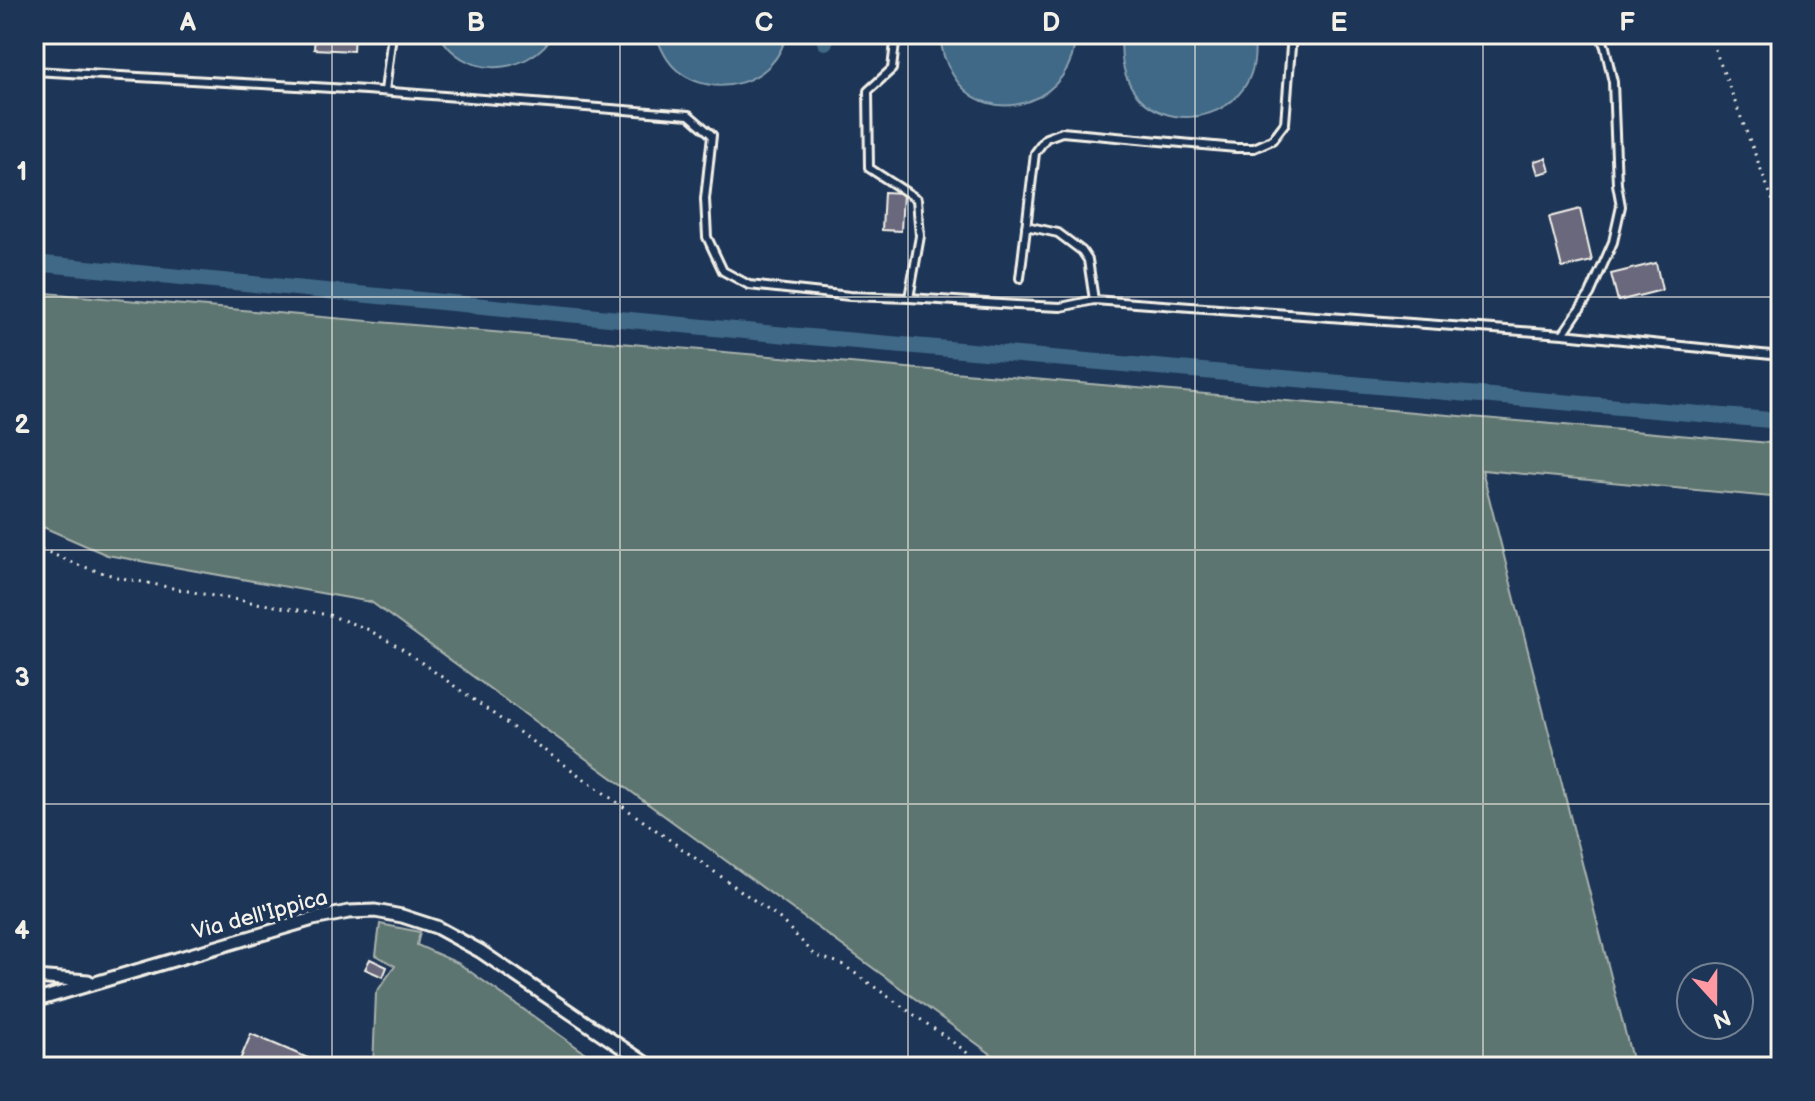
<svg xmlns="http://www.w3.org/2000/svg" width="1815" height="1101" font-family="'Balsamiq Sans',sans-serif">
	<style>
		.green { fill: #5d746f; stroke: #a8b2ac; stroke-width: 2 }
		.water { fill: #406987; stroke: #889fae; stroke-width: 2 }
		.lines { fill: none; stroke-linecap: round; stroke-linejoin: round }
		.canal { stroke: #406987; stroke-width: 16 }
		.building { fill: #69687d; stroke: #f4f1e8; stroke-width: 2 }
		.service-casing { stroke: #f4f1e8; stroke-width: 12 }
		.minor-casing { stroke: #f4f1e8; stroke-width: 17 }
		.path { stroke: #f4f1e8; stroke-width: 3; stroke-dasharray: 2 6; stroke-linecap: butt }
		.service { stroke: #1d3557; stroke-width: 6 }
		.minor { stroke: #1d3557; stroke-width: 11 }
		.grid { fill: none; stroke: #f4f1e8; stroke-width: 2; stroke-opacity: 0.55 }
		.labels { text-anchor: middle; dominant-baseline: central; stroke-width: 8; stroke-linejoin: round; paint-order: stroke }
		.street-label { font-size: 22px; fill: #f4f1e8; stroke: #1d3557 }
		.neatline { fill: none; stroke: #f4f1e8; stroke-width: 3 }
		.grid-label { font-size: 26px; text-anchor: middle; font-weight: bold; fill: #f4f1e8 }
	</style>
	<rect width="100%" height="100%" fill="#1d3557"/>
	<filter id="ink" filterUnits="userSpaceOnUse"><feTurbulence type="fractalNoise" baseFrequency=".0125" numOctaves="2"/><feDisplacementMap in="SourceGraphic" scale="16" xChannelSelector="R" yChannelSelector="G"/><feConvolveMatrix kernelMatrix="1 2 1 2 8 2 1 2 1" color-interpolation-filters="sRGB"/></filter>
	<g filter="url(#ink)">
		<path class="green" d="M34,292l1747,152v54l-299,-28 152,597h-630l-2,-5 -631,-460 -264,-47 -73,-32z
			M380,924l40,8 -3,13 41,18 147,104h-232l3,-74 19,-27 -19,-11z"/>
		<path class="water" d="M438,34h116c-22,35 -73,46 -104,15 -4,-4 -8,-10 -12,-15z
			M655,34h131c-9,49 -71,67 -108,37 -12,-10 -17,-23 -23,-37z
			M941,34h134c2,66 -86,100 -122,41 -8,-13 -13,-26 -12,-41z
			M1122,34h131c19,103 -143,118 -131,0z"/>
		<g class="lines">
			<path class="canal" d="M825,42l1,-8
				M34,263l753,72 994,86"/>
		</g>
		<path class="building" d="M315,34h39l-1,17 -39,-2z
			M1546,158l4,13 -12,3 -4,-13z
			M884,192l19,1 -2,38 -19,-1z
			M1580,209l12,52 -30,7 -13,-51z
			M1656,263l6,27 -44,11 -7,-27z
			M370,959l17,8 -4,10 -18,-8z
			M251,1034l78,33h-92z"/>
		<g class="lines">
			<g class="service-casing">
				<path id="service" d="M896,34l-4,35 -24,22 1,77 48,31 3,37 -11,62
					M34,71l332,19 323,25 23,20 -7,64 2,38 16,34 26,14 101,11 59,2 107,7 45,2 33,-7 469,34 27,-40 23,-52 8,-36 -4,-22 -4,-102 -8,-35 -5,-13
					M385,91l7,-57
					M1026,226l32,7 24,18 6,9 6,40
					M1020,278l15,-125 11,-15 16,-6 174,16h18l18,-8 13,-17 7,-89
					M1563,334l218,22"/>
			</g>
			<g class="minor-casing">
				<path id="minor" d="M34,977l54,4
					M34,1001l279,-82 36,-7 26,-1 27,5 34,11 44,24 171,116"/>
			</g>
			<path class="path" d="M1709,34l72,188
				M34,546l44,19 39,12 91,18 121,20 38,14 37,21 375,268 37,38 24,7 9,6 115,81 18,17"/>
			<use href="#service" class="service"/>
			<use href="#minor" class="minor"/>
		</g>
	</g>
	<path class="grid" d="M332,34v1033M620,34v1033M908,34v1033M1195,34v1033M1483,34v1033M34,297h1747M34,550h1747M34,804h1747"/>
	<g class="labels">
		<g class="street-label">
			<text transform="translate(260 915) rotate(-15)">Via dell'Ippica</text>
		</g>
	</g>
	<rect width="1815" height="1101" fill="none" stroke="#1d3557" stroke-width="88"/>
	<g transform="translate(1715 1001) rotate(159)"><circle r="38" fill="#1d3557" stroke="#738091" stroke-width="2"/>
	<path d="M0-6L14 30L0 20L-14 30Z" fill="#ff9aa2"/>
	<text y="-12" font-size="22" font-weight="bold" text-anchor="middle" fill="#f4f1e8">N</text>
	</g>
	<rect x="44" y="44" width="1727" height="1013" class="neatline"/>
	<g class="grid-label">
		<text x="188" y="31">A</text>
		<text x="476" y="31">B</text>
		<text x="764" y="31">C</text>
		<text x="1051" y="31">D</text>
		<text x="1339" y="31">E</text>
		<text x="1627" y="31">F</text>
		<text x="22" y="180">1</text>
		<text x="22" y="433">2</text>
		<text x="22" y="686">3</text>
		<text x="22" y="939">4</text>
	</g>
</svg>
